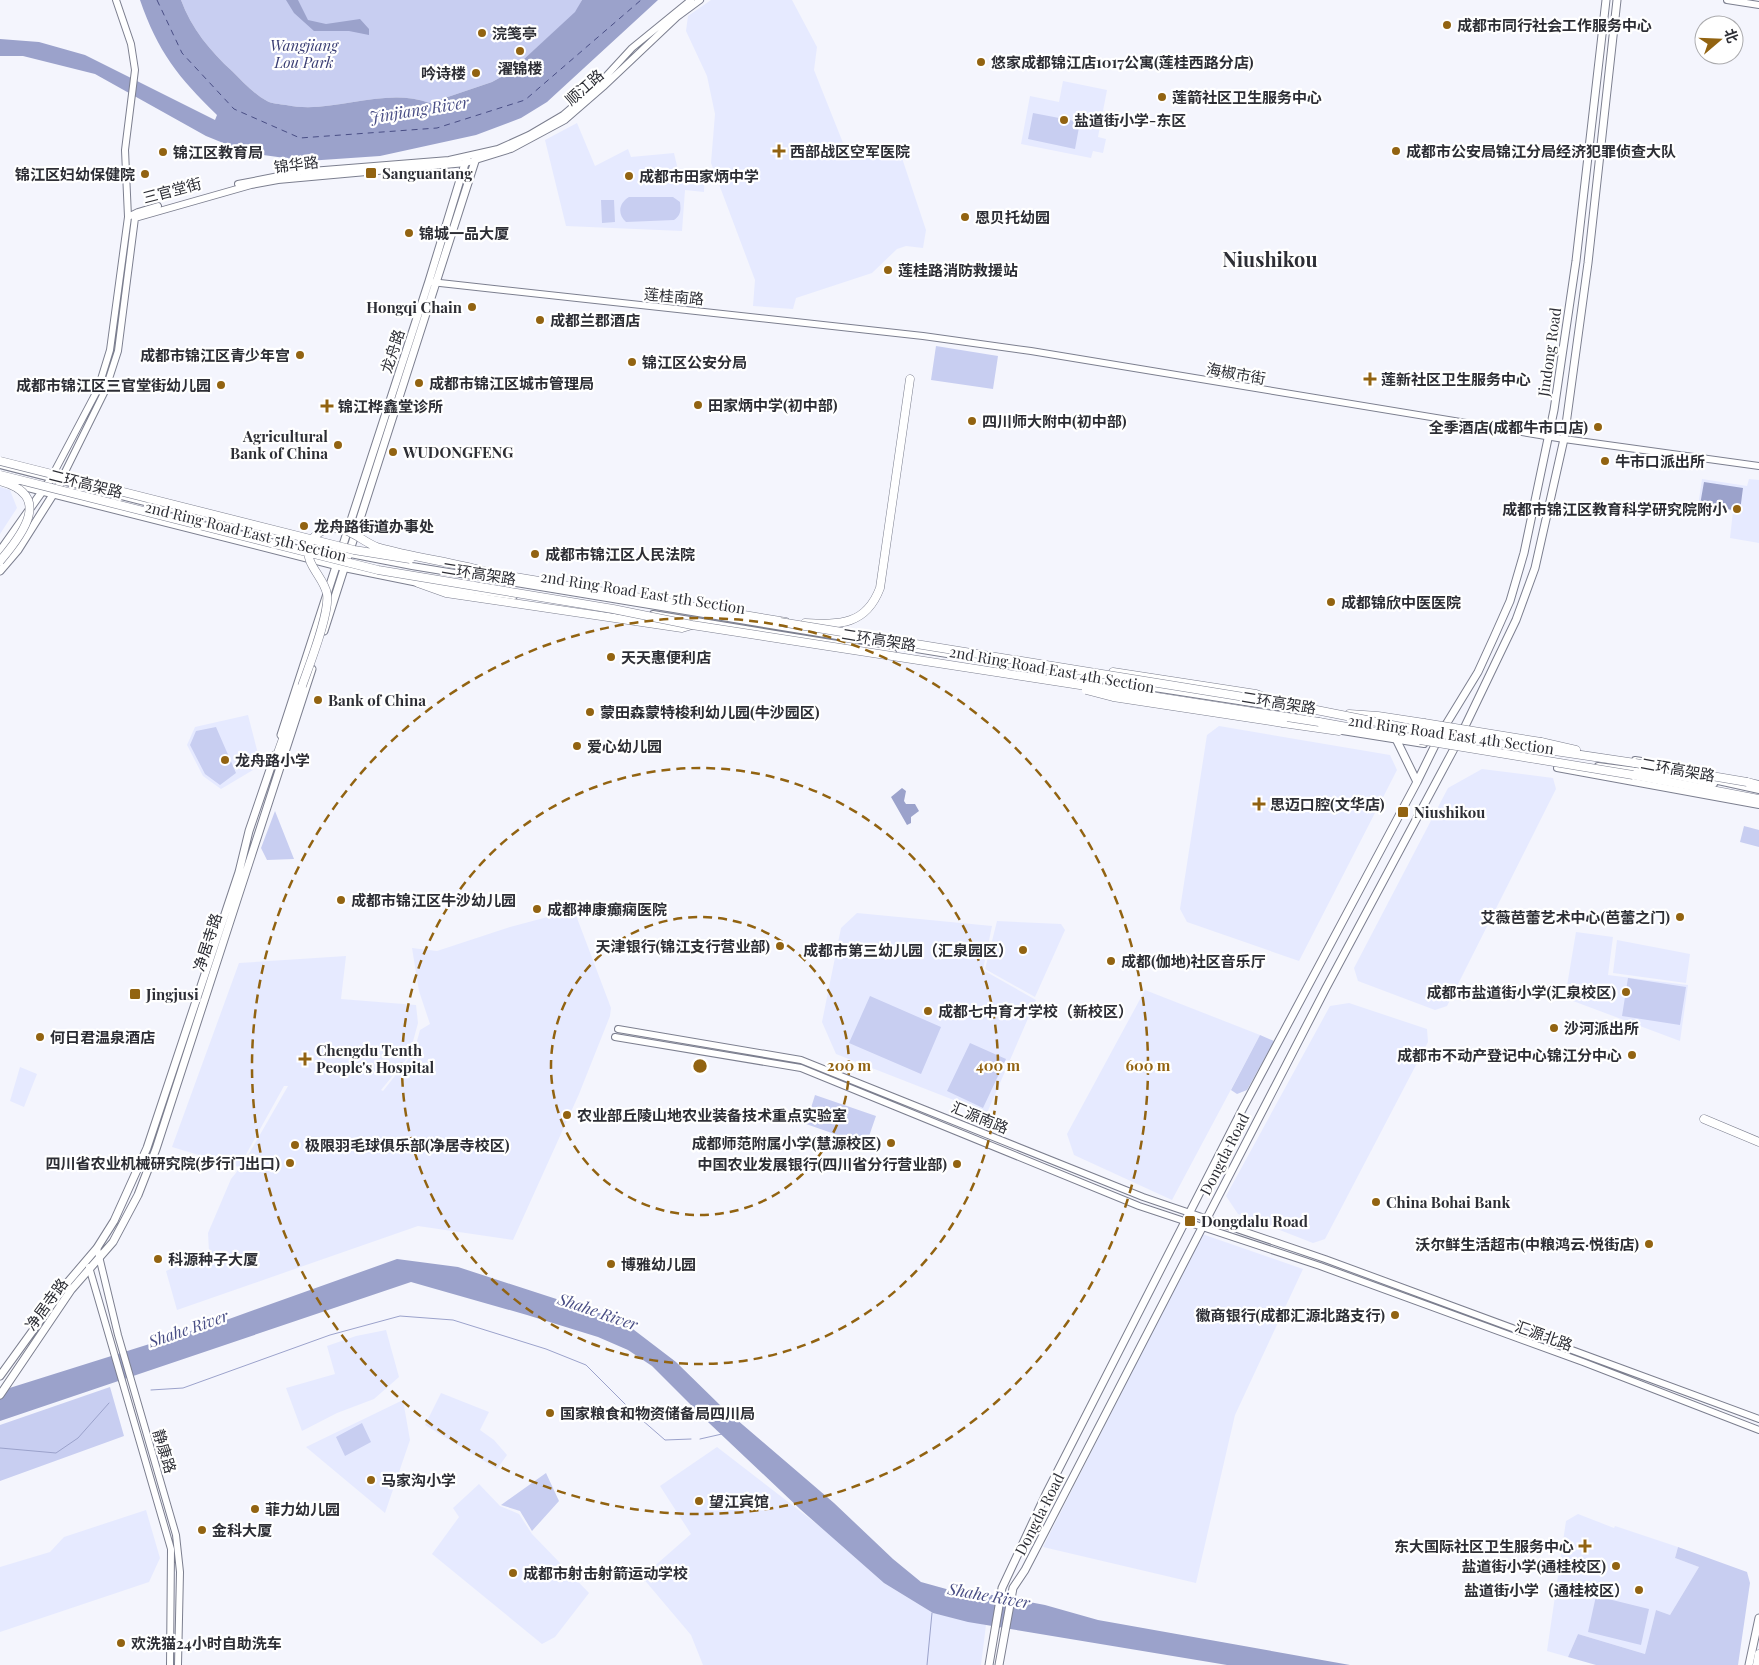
<svg xmlns="http://www.w3.org/2000/svg" width="1759" height="1665" font-family="'Playfair Display','Noto Sans SC',serif">
	<style>
		.built { fill: #e6eaff }
		.green { fill: #c8cef1 }
		.water { fill: #9ba2cb }
		.lines { fill: none; stroke-linecap: round; stroke-linejoin: round }
		.stream { stroke: #9ba2cb; stroke-width: 1 }
		.ferry { stroke: #494e85; stroke-width: 1; stroke-dasharray: 6 5; stroke-linecap: butt }
		.secondary-casing { stroke: #7c7f8f; stroke-width: 8 }
		.primary-casing { stroke: #7c7f8f; stroke-width: 9 }
		.highway-casing { stroke: #7c7f8f; stroke-width: 9 }
		.secondary { stroke: #fff; stroke-width: 6 }
		.primary { stroke: #fff; stroke-width: 7 }
		.highway { stroke: #fff; stroke-width: 8 }
		.highway-bridge-casing { stroke: #7c7f8f; stroke-width: 9; stroke-linecap: butt }
		.highway-bridge { stroke: #fff; stroke-width: 8 }
		.ring { fill: none; stroke: #926311; stroke-width: 2.5; stroke-dasharray: 9 6 }
		.poi-dot { fill: #926311; stroke: #fff; stroke-width: 2 }
		.labels { text-anchor: middle; dominant-baseline: central; stroke-width: 4.5; stroke-linejoin: round; paint-order: stroke }
		.poi-label { font-size: 15px; font-weight: bold; fill: #2d2e35; stroke: #fff; text-anchor: start }
		.park-label { font-size: 15px; font-style: italic; fill: #393d73; stroke: #fff }
		.street-label { font-size: 15px; fill: #2d2e35; stroke: #fff }
		.water-label { font-size: 16px; font-style: italic; fill: #494e85; stroke: #fff }
		.district-label { font-size: 20px; font-weight: bold; fill: #2d2e35; stroke: #fff }
		.centre { fill: #926311; stroke: #fff; stroke-width: 2.5 }
		.ring-label { font-size: 15px; text-anchor: middle; font-weight: bold; fill: #926311; stroke: #fff; stroke-width: 4.5; stroke-linejoin: round; paint-order: stroke }
	</style>
	<rect width="100%" height="100%" fill="#f4f5fd"/>
	<path class="built" d="M711,0h81l25,47 -3,23 35,88 48,-15 29,87 -3,18 -17,-2 -9,3 -25,24 -76,25 -3,11 -40,-3 2,-26 -44,-117 4,-49 -8,-38 -21,-45 2,-15z
		M1063,81l44,9 -9,47 8,2 -3,14 -10,-2 -2,7 -70,-14 9,-48 29,6z
		M577,123l18,43 33,-17 3,8 43,-4 4,17h27l-1,22 -19,-2 -3,41 -116,-5 -21,-86z
		M1702,479l45,7 2,-7 10,1v63l-29,-5 3,-27 -35,-5z
		M0,487l10,3 7,18 -17,26z
		M248,715l9,35 -4,20 -32,19 -18,-13 -16,-31 8,-18z
		M1219,726l171,29 7,15 -98,191 -112,-39 -7,-13 27,-174z
		M1482,769l71,9 3,11 -109,217 -12,4 -77,-29 -4,-13 94,-180z
		M574,910l37,98 -1,8 -31,78 -66,146 -95,-14 -241,84 -11,-39 43,-19 -1,-19 23,-54 12,-15 45,-78h-4l-45,81 -67,-20 67,-184 107,-7 -5,43 75,6 2,18 -9,33 -28,34 2,1 31,-39 6,-22 10,-6 -11,-33 -7,-43 25,3 73,-24z
		M857,913l135,13 -9,44 53,30 -49,113 -151,-59 -14,-32 19,-94z
		M997,921l64,3 4,6 -30,67 -50,-28z
		M1576,932l37,5 -5,38 80,10 -8,56 -115,-43z
		M1617,940l73,14 -4,29 -73,-10z
		M1145,990l115,45 -88,165 -98,-45 -7,-21z
		M1349,1003l78,26 1,13 -103,197 -12,4 -75,-29 -12,-18 104,-190z
		M20,1067l17,7 -13,33 -14,-6z
		M1202,1234l101,35 -68,146 -39,168 -153,-36z
		M386,1330l13,47 -25,22 -37,14 -35,18 -16,-43 49,-14 -8,-28 29,-10z
		M441,1393l48,19 -9,18 14,10 13,15 -10,14 -72,-44z
		M403,1400l7,40 -25,73 -79,-66z
		M717,1447l105,81 62,55 49,30 53,12 -5,40h-278l-12,-30 -49,-58 49,-43 -31,-48z
		M479,1484l21,22 19,8 13,20 57,59 -34,44 -13,7 -110,-90 27,-37 -6,-9z
		M146,1510l14,48 -11,24 -149,50v-65l50,-15 14,-15z
		M1578,1514l36,14 1,-2 63,21 -3,11 24,9 -29,48 -14,-5 -11,44 -67,-20 -10,23 -21,-6 19,-130z"/>
	<path class="green" d="M181,0h401l-6,12 -66,60 -18,10 -62,21c-47,-17 -97,12 -144,2 -6,-1 -14,-1 -19,-4 -13,-7 -25,-20 -35,-30 -21,-19 -41,-43 -51,-71z
		M1033,113l47,9 -5,27 -47,-10z
		M629,197h44l7,5c1,8 1,13 -6,18l-48,2c-9,-8 -7,-19 3,-25z
		M614,200l1,22 -13,1 -1,-23z
		M936,346l62,10 -5,33 -62,-9z
		M216,727l20,46 -16,12 -15,-11 -15,-29 6,-14z
		M275,811l19,48 -27,1 -6,-12z
		M1744,826l15,4v17l-19,-5z
		M1628,978l58,9 -6,38 -58,-9z
		M870,996l71,31 -20,47 -72,-31z
		M1260,1035l14,6 -27,49 -10,4 -6,-4z
		M970,1043l36,16 -23,49 -36,-17z
		M815,1095l61,21 -10,29 -60,-21z
		M110,1387l14,49 -124,45v-56z
		M362,1423l9,19 -26,14 -9,-19z
		M546,1473l13,28 -27,30 -12,-20 -19,-6z
		M1678,1547l69,25 3,11 -12,82h-142l-28,-8 10,-23 67,20 11,-44 14,5 29,-48 -24,-9z
		M1596,1596l53,13 -8,36 -53,-13z"/>
	<path class="water" d="M140,0h41c10,28 30,52 51,71 10,10 22,23 35,30 5,3 13,3 19,4 47,10 97,-19 144,-2l62,-21 18,-10 65,-60 7,-12h76l-111,102 -26,16 -45,17 -96,21 -73,5 -59,-8 -42,-17 -111,-62 -72,-18h-23v-17l39,3 46,13 130,65 2,-5c-39,-38 -59,-63 -77,-115z
		M286,0h12l10,20 18,4 34,-5 9,10v6l-20,-4h-35l-20,-18z
		M1704,482l39,6 -3,23 -40,-6z
		M902,788l4,3 -2,10 2,3h9l4,7 -8,6v6l-4,2 -16,-28z
		M397,1259l61,8 163,53 55,42 46,45 112,96 59,56 28,23 36,10 35,3 53,10 53,15 252,45h-123l-259,-43 -35,-9 -49,-30 -84,-74 -91,-86 -57,-57 -24,-16 -30,-13 -71,-22 -116,-33 -411,139v-30l229,-72z"/>
	<g class="lines">
		<path class="stream" d="M151,1390l32,-2 147,-53 70,-19 53,4 93,29 40,16 48,48 31,27 26,-1
			M700,1439l22,-5
			M0,1448l56,5 22,-15 31,-35
			M927,1665l5,-52"/>
		<path class="ferry" d="M157,0l25,53 52,56 66,29 137,-10 88,-28 116,-100"/>
		<g class="secondary-casing">
			<path id="secondary" d="M116,0l15,44 4,26 -10,80 3,67
				M1727,0l32,5
				M238,184l61,-12 150,-12 49,-11 31,-14 34,-20 34,-29 35,-38 59,-48
				M431,282l492,54 108,15 533,88 195,27
				M0,465l340,87 72,14 723,119 162,25
				M51,478l47,-89 12,-39 18,-133 10,-5 20,-6
				M61,480l44,-89 13,-40 17,-133 116,-33 27,-5 188,-17 45,-14 54,-29 38,-33 74,-70 23,-17
				M12,484l332,84 74,15 96,13
				M653,614l240,39
				M1336,730l88,14
				M1458,733l30,4
				M1635,760l51,8
				M1598,766l77,10 39,8
				M1557,768l202,37
				M1709,779l50,11
				M618,1029l183,31 342,137 182,62 434,160
				M615,1037l186,31 338,138 181,60 263,96 176,68
				M97,1248l21,87 58,200 4,37 -2,93
				M89,1267l82,282 -1,116"/>
		</g>
		<g class="primary-casing">
			<path id="primary" d="M0,551l51,-72
				M0,571l18,-21 43,-68
				M324,631l153,-476
				M281,735l148,-454 38,-124
				M1397,741l20,41
				M0,1376l68,-94 29,-34 17,-27 33,-73 92,-276 10,-41 26,-76
				M0,1395l71,-105 42,-48 25,-47 18,-46 156,-480
				M989,1665l13,-77 45,-96 196,-384 174,-326 25,-51 36,-59 16,-35 16,-36 14,-48 30,-143 22,-149 30,-261
				M999,1665l14,-77 12,-18 301,-582 130,-243 60,-125 19,-52 29,-129 24,-176 29,-263
				M1749,1665l10,-47"/>
		</g>
		<g class="highway-casing">
			<path id="highway" d="M485,572l301,50
				M418,583l28,10 236,35 10,-3
				M805,623c35,2 61,2 75,-35l30,-209
				M1039,669l16,-1
				M1113,672l143,22 16,6
				M1349,714l29,2 46,7
				M1319,722l101,18
				M1283,723l56,8
				M1481,740l154,23
				M1541,742l35,8
				M275,761l27,-75
				M1633,775l126,24
				M1747,782l12,3
				M1704,1119l55,23
				M1757,1665l2,-11"/>
		</g>
		<use href="#secondary" class="secondary"/>
		<use href="#primary" class="primary"/>
		<use href="#highway" class="highway"/>
		<g class="highway-bridge-casing">
			<path id="highway-bridge" d="M0,461l354,89 56,9
				M0,475l378,95 235,39 79,16 627,97
				M0,481c53,14 23,53 0,80
				M780,622l501,81 141,28 59,9
				M302,686c7,-20 28,-73 25,-92 -3,-17 -23,-30 -18,-48 3,-11 16,-19 26,-18 15,0 28,14 42,19 37,11 77,15 114,26
				M1086,690l27,7 170,26
				M1424,723l117,19
				M1420,740l213,35
				M1635,763l112,19"/>
		</g>
		<use href="#highway-bridge" class="highway-bridge"/>
	</g>
	<g class="ring">
		<circle cx="700" cy="1066" r="149"/>
		<circle cx="700" cy="1066" r="298"/>
		<circle cx="700" cy="1066" r="448"/>
	</g>
	<g class="poi-dot">
		<circle cx="1447" cy="25" r="5"/>
		<circle cx="482" cy="33" r="5"/>
		<circle cx="520" cy="51" r="5"/>
		<circle cx="981" cy="62" r="5"/>
		<circle cx="476" cy="73" r="5"/>
		<circle cx="1162" cy="97" r="5"/>
		<circle cx="1064" cy="120" r="5"/>
		<path d="M776.5 143.5h5v5h5v5h-5v5h-5v-5h-5v-5h5z"/>
		<circle cx="1396" cy="151" r="5"/>
		<circle cx="163" cy="152" r="5"/>
		<rect x="365" y="167" width="12" height="12" rx="2.5"/>
		<circle cx="145" cy="174" r="5"/>
		<circle cx="629" cy="176" r="5"/>
		<circle cx="965" cy="217" r="5"/>
		<circle cx="409" cy="233" r="5"/>
		<circle cx="888" cy="270" r="5"/>
		<circle cx="472" cy="307" r="5"/>
		<circle cx="540" cy="320" r="5"/>
		<circle cx="300" cy="355" r="5"/>
		<circle cx="632" cy="362" r="5"/>
		<path d="M1367.5 371.5h5v5h5v5h-5v5h-5v-5h-5v-5h5z"/>
		<circle cx="419" cy="383" r="5"/>
		<circle cx="221" cy="385" r="5"/>
		<circle cx="698" cy="405" r="5"/>
		<path d="M324.5 398.5h5v5h5v5h-5v5h-5v-5h-5v-5h5z"/>
		<circle cx="972" cy="421" r="5"/>
		<circle cx="1598" cy="427" r="5"/>
		<circle cx="338" cy="445" r="5"/>
		<circle cx="393" cy="452" r="5"/>
		<circle cx="1605" cy="461" r="5"/>
		<circle cx="1737" cy="509" r="5"/>
		<circle cx="304" cy="526" r="5"/>
		<circle cx="535" cy="554" r="5"/>
		<circle cx="1331" cy="602" r="5"/>
		<circle cx="611" cy="657" r="5"/>
		<circle cx="318" cy="700" r="5"/>
		<circle cx="590" cy="712" r="5"/>
		<circle cx="577" cy="746" r="5"/>
		<circle cx="225" cy="760" r="5"/>
		<path d="M1256.5 796.5h5v5h5v5h-5v5h-5v-5h-5v-5h5z"/>
		<rect x="1397" y="806" width="12" height="12" rx="2.5"/>
		<circle cx="341" cy="900" r="5"/>
		<circle cx="537" cy="909" r="5"/>
		<circle cx="1680" cy="917" r="5"/>
		<circle cx="780" cy="946" r="5"/>
		<circle cx="1023" cy="950" r="5"/>
		<circle cx="1111" cy="961" r="5"/>
		<circle cx="1626" cy="992" r="5"/>
		<rect x="129" y="988" width="12" height="12" rx="2.5"/>
		<circle cx="928" cy="1011" r="5"/>
		<circle cx="1554" cy="1028" r="5"/>
		<circle cx="40" cy="1037" r="5"/>
		<circle cx="1632" cy="1055" r="5"/>
		<path d="M302.5 1051.5h5v5h5v5h-5v5h-5v-5h-5v-5h5z"/>
		<circle cx="567" cy="1115" r="5"/>
		<circle cx="891" cy="1143" r="5"/>
		<circle cx="295" cy="1145" r="5"/>
		<circle cx="290" cy="1163" r="5"/>
		<circle cx="957" cy="1164" r="5"/>
		<circle cx="1376" cy="1202" r="5"/>
		<rect x="1184" y="1215" width="12" height="12" rx="2.5"/>
		<circle cx="1649" cy="1244" r="5"/>
		<circle cx="158" cy="1259" r="5"/>
		<circle cx="611" cy="1264" r="5"/>
		<circle cx="1395" cy="1315" r="5"/>
		<circle cx="550" cy="1413" r="5"/>
		<circle cx="371" cy="1480" r="5"/>
		<circle cx="699" cy="1501" r="5"/>
		<circle cx="255" cy="1509" r="5"/>
		<circle cx="202" cy="1530" r="5"/>
		<path d="M1582.5 1538.5h5v5h5v5h-5v5h-5v-5h-5v-5h5z"/>
		<circle cx="1616" cy="1566" r="5"/>
		<circle cx="513" cy="1573" r="5"/>
		<circle cx="1639" cy="1590" r="5"/>
		<circle cx="121" cy="1643" r="5"/>
	</g>
	<g class="labels">
		<g class="poi-label">
			<text x="1457" y="25">成都市同行社会工作服务中心</text>
			<text x="492" y="33">浣笺亭</text>
			<text x="991" y="62">悠家成都锦江店1017公寓(莲桂西路分店)</text>
			<text x="520" y="68" text-anchor="middle">濯锦楼</text>
			<text x="466" y="73" text-anchor="end">吟诗楼</text>
			<text x="1172" y="97">莲箭社区卫生服务中心</text>
			<text x="1074" y="120">盐道街小学-东区</text>
			<text x="790" y="151">西部战区空军医院</text>
			<text x="1406" y="151">成都市公安局锦江分局经济犯罪侦查大队</text>
			<text x="173" y="152">锦江区教育局</text>
			<text x="382" y="173">Sanguantang</text>
			<text x="135" y="174" text-anchor="end">锦江区妇幼保健院</text>
			<text x="639" y="176">成都市田家炳中学</text>
			<text x="975" y="217">恩贝托幼园</text>
			<text x="419" y="233">锦城一品大厦</text>
			<text x="898" y="270">莲桂路消防救援站</text>
			<text x="462" y="307" text-anchor="end">Hongqi Chain</text>
			<text x="550" y="320">成都兰郡酒店</text>
			<text x="290" y="355" text-anchor="end">成都市锦江区青少年宫</text>
			<text x="642" y="362">锦江区公安分局</text>
			<text x="1381" y="379">莲新社区卫生服务中心</text>
			<text x="429" y="383">成都市锦江区城市管理局</text>
			<text x="211" y="385" text-anchor="end">成都市锦江区三官堂街幼儿园</text>
			<text x="708" y="405">田家炳中学(初中部)</text>
			<text x="338" y="406">锦江桦鑫堂诊所</text>
			<text x="982" y="421">四川师大附中(初中部)</text>
			<text x="1588" y="427" text-anchor="end">全季酒店(成都牛市口店)</text>
			<text x="328" y="436" text-anchor="end">Agricultural<tspan x="328" dy="17">Bank of China</tspan></text>
			<text x="403" y="452">WUDONGFENG</text>
			<text x="1615" y="461">牛市口派出所</text>
			<text x="1727" y="509" text-anchor="end">成都市锦江区教育科学研究院附小</text>
			<text x="314" y="526">龙舟路街道办事处</text>
			<text x="545" y="554">成都市锦江区人民法院</text>
			<text x="1341" y="602">成都锦欣中医医院</text>
			<text x="621" y="657">天天惠便利店</text>
			<text x="328" y="700">Bank of China</text>
			<text x="600" y="712">蒙田森蒙特梭利幼儿园(牛沙园区)</text>
			<text x="587" y="746">爱心幼儿园</text>
			<text x="235" y="760">龙舟路小学</text>
			<text x="1270" y="804">思迈口腔(文华店)</text>
			<text x="1414" y="812">Niushikou</text>
			<text x="351" y="900">成都市锦江区牛沙幼儿园</text>
			<text x="547" y="909">成都神康癫痫医院</text>
			<text x="1670" y="917" text-anchor="end">艾薇芭蕾艺术中心(芭蕾之门)</text>
			<text x="770" y="946" text-anchor="end">天津银行(锦江支行营业部)</text>
			<text x="1013" y="950" text-anchor="end">成都市第三幼儿园（汇泉园区）</text>
			<text x="1121" y="961">成都(伽地)社区音乐厅</text>
			<text x="1616" y="992" text-anchor="end">成都市盐道街小学(汇泉校区)</text>
			<text x="146" y="994">Jingjusi</text>
			<text x="938" y="1011">成都七中育才学校（新校区）</text>
			<text x="1564" y="1028">沙河派出所</text>
			<text x="50" y="1037">何日君温泉酒店</text>
			<text x="316" y="1050">Chengdu Tenth<tspan x="316" dy="17">People's Hospital</tspan></text>
			<text x="1622" y="1055" text-anchor="end">成都市不动产登记中心锦江分中心</text>
			<text x="577" y="1115">农业部丘陵山地农业装备技术重点实验室</text>
			<text x="881" y="1143" text-anchor="end">成都师范附属小学(慧源校区)</text>
			<text x="305" y="1145">极限羽毛球俱乐部(净居寺校区)</text>
			<text x="280" y="1163" text-anchor="end">四川省农业机械研究院(步行门出口)</text>
			<text x="947" y="1164" text-anchor="end">中国农业发展银行(四川省分行营业部)</text>
			<text x="1386" y="1202">China Bohai Bank</text>
			<text x="1201" y="1221">Dongdalu Road</text>
			<text x="1639" y="1244" text-anchor="end">沃尔鲜生活超市(中粮鸿云·悦街店)</text>
			<text x="168" y="1259">科源种子大厦</text>
			<text x="621" y="1264">博雅幼儿园</text>
			<text x="1385" y="1315" text-anchor="end">徽商银行(成都汇源北路支行)</text>
			<text x="560" y="1413">国家粮食和物资储备局四川局</text>
			<text x="381" y="1480">马家沟小学</text>
			<text x="709" y="1501">望江宾馆</text>
			<text x="265" y="1509">菲力幼儿园</text>
			<text x="212" y="1530">金科大厦</text>
			<text x="1574" y="1546" text-anchor="end">东大国际社区卫生服务中心</text>
			<text x="1606" y="1566" text-anchor="end">盐道街小学(通桂校区)</text>
			<text x="523" y="1573">成都市射击射箭运动学校</text>
			<text x="1629" y="1590" text-anchor="end">盐道街小学（通桂校区）</text>
			<text x="131" y="1643">欢洗猫24小时自助洗车</text>
		</g>
		<g class="park-label">
			<text x="304" y="45">Wangjiang<tspan x="304" dy="17">Lou Park</tspan></text>
		</g>
		<g class="street-label">
			<text transform="translate(584 87) rotate(-41)">顺江路</text>
			<text transform="translate(296 164) rotate(-7)">锦华路</text>
			<text transform="translate(172 190) rotate(-15)">三官堂街</text>
			<text transform="translate(674 296) rotate(5)">莲桂南路</text>
			<text transform="translate(392 351) rotate(-72)">龙舟路</text>
			<text transform="translate(1549 352) rotate(-82)">Jindong Road</text>
			<text transform="translate(1236 373) rotate(10)">海椒市街</text>
			<text transform="translate(86 483) rotate(14)">二环高架路</text>
			<text transform="translate(246 531) rotate(14)">2nd Ring Road East 5th Section</text>
			<text transform="translate(479 573) rotate(9)">二环高架路</text>
			<text transform="translate(643 592) rotate(9)">2nd Ring Road East 5th Section</text>
			<text transform="translate(879 639) rotate(9)">二环高架路</text>
			<text transform="translate(1052 669) rotate(10)">2nd Ring Road East 4th Section</text>
			<text transform="translate(1279 702) rotate(9)">二环高架路</text>
			<text transform="translate(1451 734) rotate(8)">2nd Ring Road East 4th Section</text>
			<text transform="translate(1678 769) rotate(10)">二环高架路</text>
			<text transform="translate(207 942) rotate(-72)">净居寺路</text>
			<text transform="translate(980 1117) rotate(22)">汇源南路</text>
			<text transform="translate(1224 1154) rotate(-63)">Dongda Road</text>
			<text transform="translate(46 1304) rotate(-54)">净居寺路</text>
			<text transform="translate(1544 1335) rotate(20)">汇源北路</text>
			<text transform="translate(165 1451) rotate(73)">静康路</text>
			<text transform="translate(1039 1514) rotate(-63)">Dongda Road</text>
		</g>
		<g class="water-label">
			<text transform="translate(419 109) rotate(-9)">Jinjiang River</text>
			<text transform="translate(598 1311) rotate(19)">Shahe River</text>
			<text transform="translate(188 1328) rotate(-19)">Shahe River</text>
			<text transform="translate(989 1595) rotate(10)">Shahe River</text>
		</g>
		<g class="district-label">
			<text x="1270" y="258">Niushikou</text>
		</g>
	</g>
	<circle cx="700" cy="1066" r="8" class="centre"/>
	<g class="ring-label">
		<text x="849" y="1071">200 m</text>
		<text x="998" y="1071">400 m</text>
		<text x="1148" y="1071">600 m</text>
	</g>
	<g transform="translate(1719 40) rotate(71)"><circle r="24" fill="#ffffff" stroke="#ababae"/>
	<path d="M0-4L9 19L0 12L-9 19Z" fill="#926311"/>
	<text y="-8" font-size="14" font-weight="bold" text-anchor="middle" fill="#2d2e35">北</text>
	</g>
</svg>
